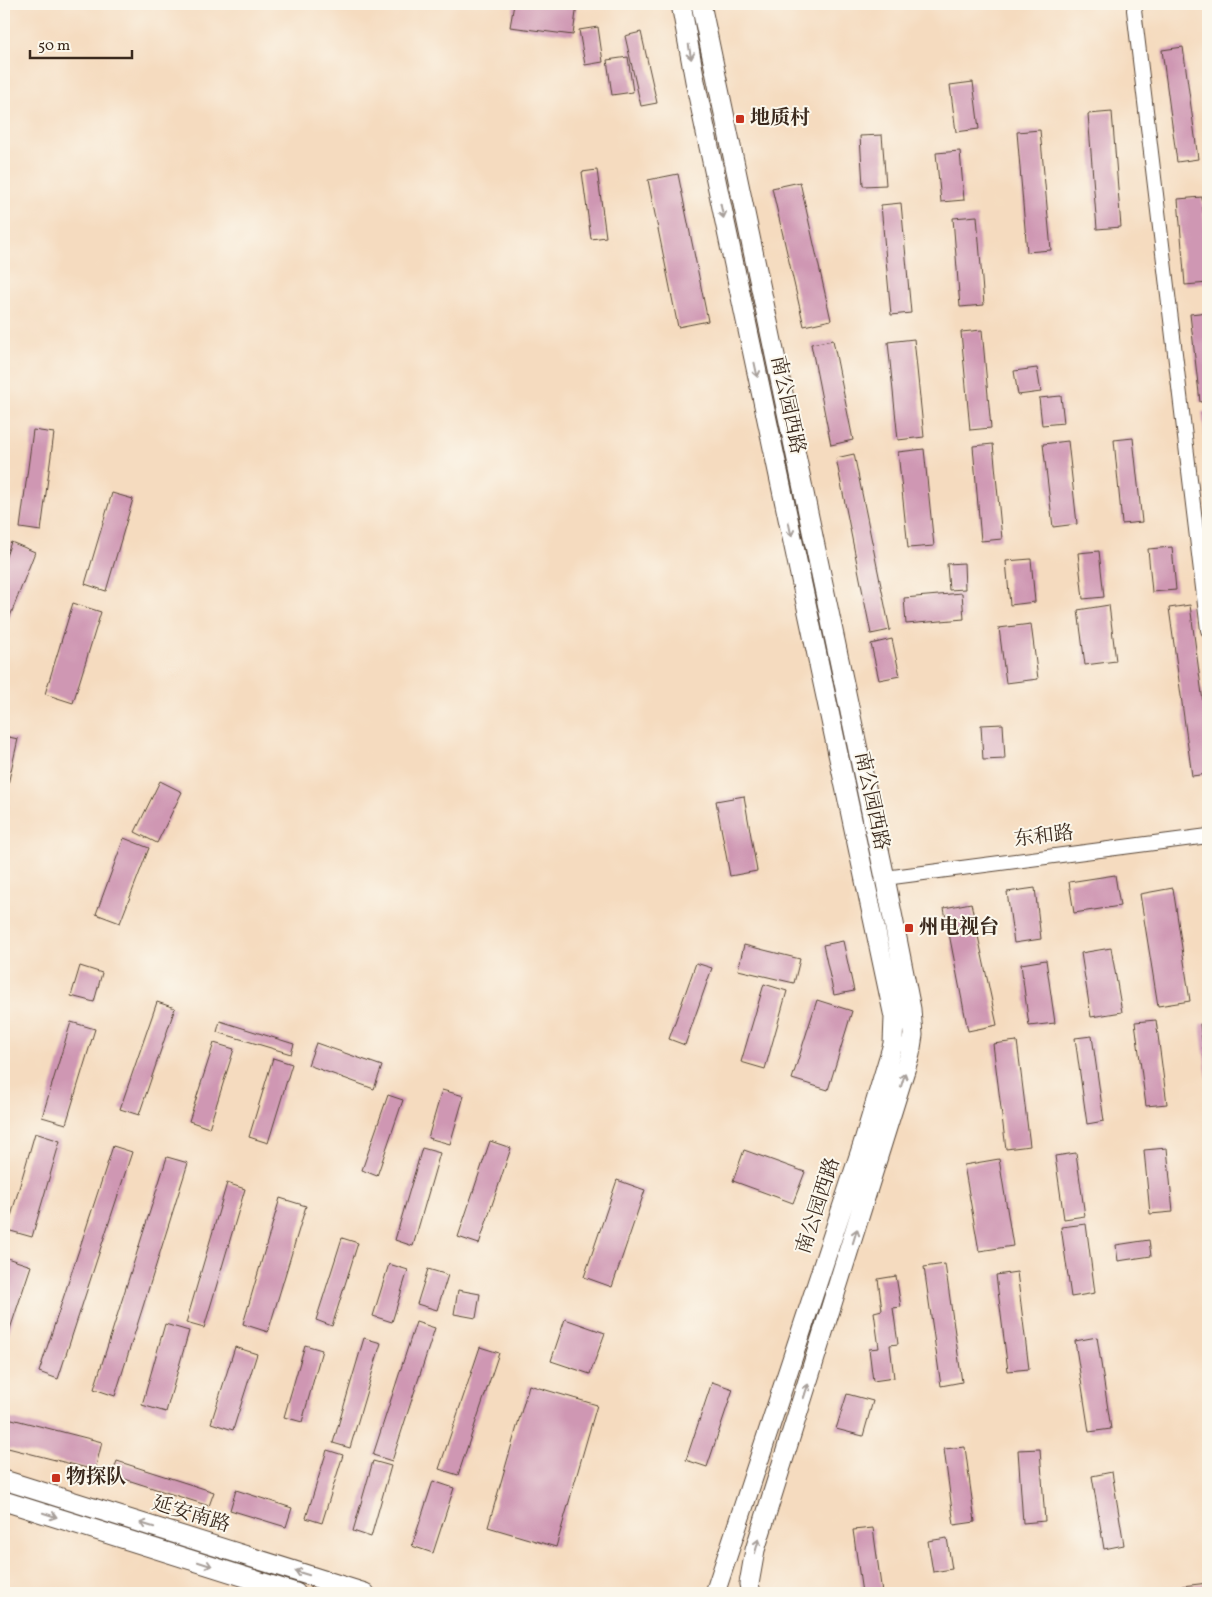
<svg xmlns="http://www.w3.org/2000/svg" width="1212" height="1597" font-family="Vollkorn,'Noto Serif SC',serif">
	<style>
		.building { fill: #cf97b3 }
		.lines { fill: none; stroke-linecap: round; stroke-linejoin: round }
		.street-casing { stroke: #574536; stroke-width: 16 }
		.secondary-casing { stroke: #574536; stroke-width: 21 }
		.street { stroke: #fff; stroke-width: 14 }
		.secondary { stroke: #fff; stroke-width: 19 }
		.oneway { stroke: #a79f9a }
		.poi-dot { fill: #c8321e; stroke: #fbf7ec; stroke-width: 2 }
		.labels { text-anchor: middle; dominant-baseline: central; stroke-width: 4; stroke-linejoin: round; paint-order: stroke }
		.poi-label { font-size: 20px; font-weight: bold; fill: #3b2a1e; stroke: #fbf7ec; text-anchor: start }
		.street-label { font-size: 20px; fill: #3b2a1e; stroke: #fbf7ec }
	</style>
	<rect width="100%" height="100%" fill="#fbf7ec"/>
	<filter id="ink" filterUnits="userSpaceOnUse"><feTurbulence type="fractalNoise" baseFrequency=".02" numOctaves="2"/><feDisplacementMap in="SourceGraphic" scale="10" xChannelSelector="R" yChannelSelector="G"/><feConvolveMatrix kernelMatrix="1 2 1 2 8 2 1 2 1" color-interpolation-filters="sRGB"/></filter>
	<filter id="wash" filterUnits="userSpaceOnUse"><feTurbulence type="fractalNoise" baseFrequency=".0096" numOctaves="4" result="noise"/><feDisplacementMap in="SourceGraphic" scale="20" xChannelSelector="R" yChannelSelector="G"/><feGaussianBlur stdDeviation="1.12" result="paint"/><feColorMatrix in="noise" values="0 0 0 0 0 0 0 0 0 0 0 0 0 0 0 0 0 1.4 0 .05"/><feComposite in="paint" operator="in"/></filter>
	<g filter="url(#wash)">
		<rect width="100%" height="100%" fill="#f5dbbf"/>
		<g id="blocks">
			<path class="building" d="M514,4h63l-4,31 -63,-8z
				M598,27l5,35 -18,3 -6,-35z
				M641,32l16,71 -16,3 -16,-70z
				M1183,47l15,112 -21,3 -15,-112z
				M628,57l5,35 -21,3 -5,-35z
				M973,82l6,47 -23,3 -6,-47z
				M1112,112l9,115 -24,2 -9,-115z
				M1040,130l11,120 -24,2 -10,-120z
				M882,135l4,50 -23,1 -3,-50z
				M960,151l4,49 -23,2 -5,-49z
				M597,170l9,67 -15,2 -9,-67z
				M678,174l30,147 -30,6 -30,-147z
				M800,182l31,138 -27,6 -32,-138z
				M1202,197l6,68v18l-23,2 -7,-86z
				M901,203l10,110 -20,2 -10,-110z
				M977,216l7,89 -24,2 -7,-89z
				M1208,312v89l-8,1 -10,-88z
				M982,330l9,98 -21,2 -9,-98z
				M914,339l10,98 -26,3 -10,-98z
				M833,340l20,100 -22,5 -20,-101z
				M1037,368l4,24 -23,3 -4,-24z
				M1061,396l3,27 -22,2 -3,-27z
				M1208,411v48h-1l-5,-47z
				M33,430l21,3 -13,98 -21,-3z
				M1133,438l9,84 -20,2 -8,-84z
				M1068,441l9,83 -24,3 -10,-83z
				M993,444l9,95 -21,2 -8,-95z
				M924,449l10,97 -26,2 -10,-96z
				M854,454l36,176 -19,4 -35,-176z
				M112,493l21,6 -27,92 -21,-7z
				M11,542l24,10 -31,80v-70z
				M1172,547l4,43 -24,2 -4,-43z
				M1099,551l5,46 -21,2 -5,-46z
				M1031,559l4,43 -25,3 -4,-44z
				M964,563l1,26 -16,1 -2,-26z
				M962,593l2,26 -58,5 -2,-26z
				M73,603l28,9 -28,91 -28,-9z
				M1109,605l7,56 -31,4 -7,-55z
				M1190,605l18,134v35l-16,2 -23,-168z
				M1031,624l7,55 -32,4 -7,-55z
				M892,639l8,37 -21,4 -8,-36z
				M1003,724l2,35 -22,1 -2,-35z
				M4,736l14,3 -13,59h-1z
				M160,781l22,11 -25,51 -22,-11z
				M744,796l13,75 -27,5 -14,-75z
				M4,803l5,1 -4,23h-1z
				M124,838l25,10 -29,75 -24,-9z
				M1115,875l5,31 -46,7 -5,-31z
				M1035,888l6,51 -27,4 -7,-51z
				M1173,888l17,113 -32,5 -18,-112z
				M971,903l26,122 -29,6 -24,-123z
				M843,941l11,50 -20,4 -11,-50z
				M744,945l56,14 -6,24 -56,-13z
				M1111,948l11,64 -31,5 -10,-64z
				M1046,960l9,63 -26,3 -8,-62z
				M696,963l16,5 -27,77 -16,-6z
				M80,966l22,7 -8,29 -23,-6z
				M764,984l23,7 -22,78 -24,-7z
				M817,1000l35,11 -24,79 -36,-11z
				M157,1002l18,6 -36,107 -19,-6z
				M1156,1020l11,84 -21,2 -11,-84z
				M220,1021l74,23 -3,10 -74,-22z
				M71,1022l24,7 -29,95 -24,-7z
				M1208,1023v55h-1l-7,-54z
				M1092,1036l12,85 -17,3 -12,-86z
				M1017,1041l13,105 -24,3 -13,-105z
				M214,1043l20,6 -25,79 -20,-7z
				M316,1043l66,23 -8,23 -66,-24z
				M273,1058l19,6 -24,79 -19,-6z
				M442,1090l22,6 -14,48 -22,-6z
				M388,1095l15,5 -26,76 -15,-6z
				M35,1133l25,8 -28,96 -25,-7z
				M490,1141l21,7 -32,96 -21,-7z
				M113,1146l19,6 -74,227 -19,-7z
				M422,1148l18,5 -27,93 -18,-6z
				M1167,1148l6,64 -23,2 -6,-64z
				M744,1150l61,22 -12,31 -60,-22z
				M1076,1153l9,63 -21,3 -9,-63z
				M167,1157l21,6 -73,233 -21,-7z
				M999,1159l14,87 -34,5 -15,-86z
				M617,1180l28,10 -33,97 -28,-10z
				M227,1183l18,6 -41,139 -18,-5z
				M280,1198l26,8 -38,126 -25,-8z
				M1086,1224l9,69 -24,4 -10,-70z
				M342,1238l16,5 -26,83 -16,-6z
				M1149,1240l2,16 -33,5 -2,-16z
				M4,1257l27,9 -27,81z
				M389,1264l19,6 -16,52 -19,-6z
				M945,1264l17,118 -21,4 -17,-119z
				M428,1269l20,6 -11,35 -20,-6z
				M1017,1272l12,97 -21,2 -12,-96z
				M896,1276l5,31 -8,1 5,36 -8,1 4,33 -21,3 -4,-32 10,-1 -5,-36 8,-2 -4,-31z
				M458,1290l22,4 -4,24 -22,-4z
				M565,1319l40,14 -15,41 -39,-13z
				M416,1322l19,6 -43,133 -19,-6z
				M165,1324l24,7 -23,81 -24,-7z
				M1097,1337l14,92 -22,3 -14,-91z
				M364,1338l17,5 -31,105 -17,-5z
				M305,1345l17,5 -20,72 -18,-5z
				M235,1347l22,7 -24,76 -22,-7z
				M480,1347l19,6 -41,122 -19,-6z
				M712,1382l21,7 -26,78 -21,-7z
				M529,1385l68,20 -41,142 -68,-20z
				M847,1394l26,7 -10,35 -27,-7z
				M4,1417l98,25 -7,28 -91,-23z
				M965,1447l10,75 -21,3 -10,-76z
				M1040,1449l5,72 -22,2 -5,-73z
				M327,1450l16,5 -21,68 -16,-5z
				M117,1461l97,31 -5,14 -97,-31z
				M373,1461l18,5 -20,71 -18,-6z
				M1112,1472l12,73 -20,4 -12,-73z
				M433,1481l21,7 -21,65 -21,-7z
				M236,1490l56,18 -6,19 -56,-17z
				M873,1528l9,65h-20l-9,-63z
				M947,1538l5,31 -19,3 -5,-31z
				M1208,1583v10h-25l-1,-7z"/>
		</g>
	</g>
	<g filter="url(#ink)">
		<use href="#blocks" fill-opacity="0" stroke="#574536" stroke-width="1"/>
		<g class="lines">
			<g class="street-casing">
				<path id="street" d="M1137,4l-3,6 74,620
					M885,878l323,-42"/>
			</g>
			<g class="secondary-casing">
				<path id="secondary" d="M681,4l14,77 199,936 -1,27 -30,100 -148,449
					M701,4l184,874 26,131 2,26 -3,19 -155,496 -6,34 2,9
					M4,1480l361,113
					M4,1501l292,92"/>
			</g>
			<use href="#street" class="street"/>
			<use href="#secondary" class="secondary"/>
		</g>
		<defs><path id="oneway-shaft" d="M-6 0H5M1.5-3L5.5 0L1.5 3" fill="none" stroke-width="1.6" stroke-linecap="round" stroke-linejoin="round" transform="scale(1.25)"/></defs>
		<g class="oneway">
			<use href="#oneway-shaft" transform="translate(690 52) rotate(80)"/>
			<use href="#oneway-shaft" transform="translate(722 211) rotate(78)"/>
			<use href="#oneway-shaft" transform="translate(756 370) rotate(78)"/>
			<use href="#oneway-shaft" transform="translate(790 529) rotate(78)"/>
			<use href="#oneway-shaft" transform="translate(903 1080) rotate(-73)"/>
			<use href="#oneway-shaft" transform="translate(855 1236) rotate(-73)"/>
			<use href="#oneway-shaft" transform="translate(806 1391) rotate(-72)"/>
			<use href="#oneway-shaft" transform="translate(50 1515) rotate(18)"/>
			<use href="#oneway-shaft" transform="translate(147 1525) rotate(-163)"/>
			<use href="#oneway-shaft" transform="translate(757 1546) rotate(-74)"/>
			<use href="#oneway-shaft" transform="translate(205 1564) rotate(18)"/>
			<use href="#oneway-shaft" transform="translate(302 1573) rotate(-163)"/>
		</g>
	</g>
	<g class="poi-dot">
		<rect x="735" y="114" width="10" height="10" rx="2.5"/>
		<rect x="904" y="923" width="10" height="10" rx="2.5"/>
		<rect x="51" y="1473" width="10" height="10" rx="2.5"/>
	</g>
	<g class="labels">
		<g class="poi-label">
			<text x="750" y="119">地质村</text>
			<text x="919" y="928">州电视台</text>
			<text x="66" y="1478">物探队</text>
		</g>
		<g class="street-label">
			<text transform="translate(787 405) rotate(78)">南公园西路</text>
			<text transform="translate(871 801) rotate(78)">南公园西路</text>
			<text transform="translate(1044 837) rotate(-7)">东和路</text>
			<text transform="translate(819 1206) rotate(-72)">南公园西路</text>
			<text transform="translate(191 1515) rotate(17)">延安南路</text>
		</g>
	</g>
	<rect width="1212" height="1597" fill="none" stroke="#fbf7ec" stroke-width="20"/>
	<path d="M30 50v8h102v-8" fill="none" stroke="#3b2a1e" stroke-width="2.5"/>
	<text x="38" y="50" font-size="15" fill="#3b2a1e" stroke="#fbf7ec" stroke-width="4" paint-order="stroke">50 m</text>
</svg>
